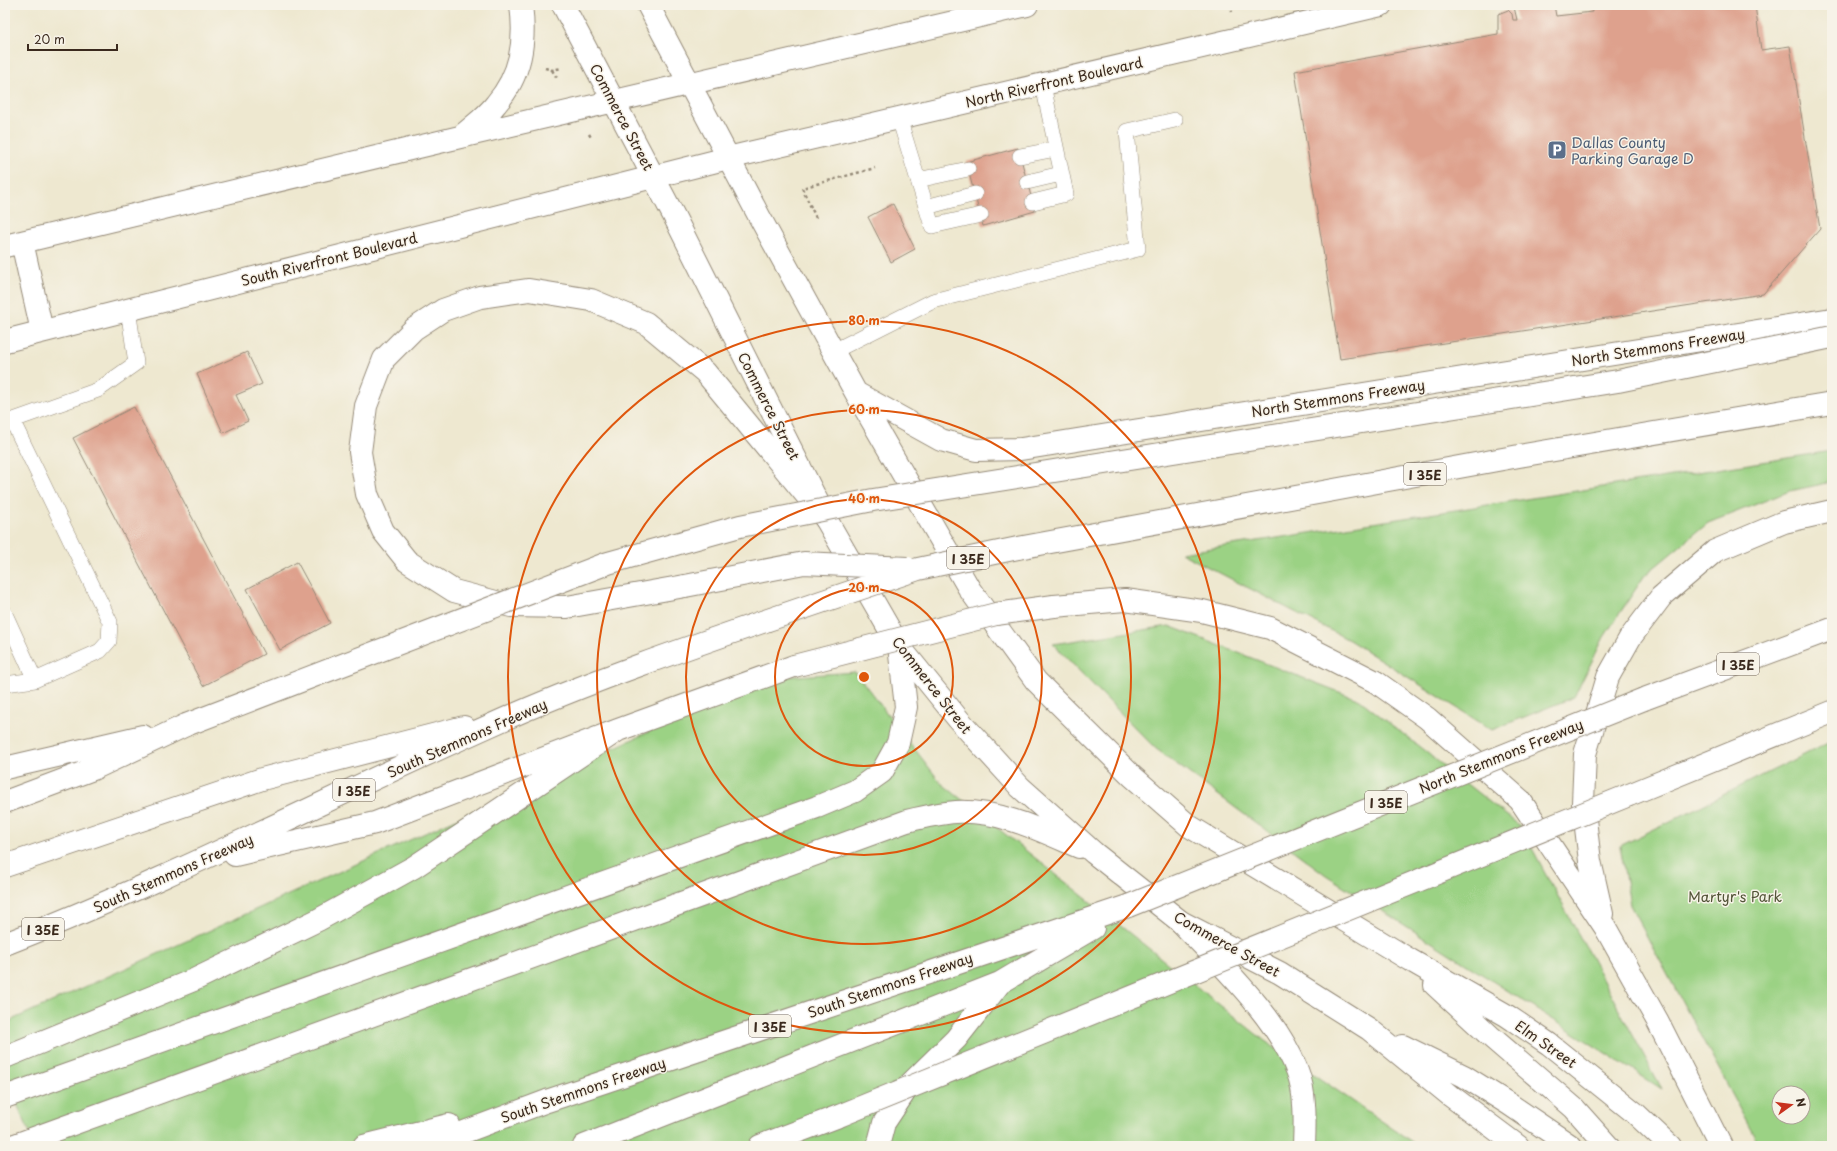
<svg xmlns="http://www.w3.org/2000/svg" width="1837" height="1151" font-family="'Playpen Sans',sans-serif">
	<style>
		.green { fill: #9bd284; stroke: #6b7e51; fill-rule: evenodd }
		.building { fill: #dea18d }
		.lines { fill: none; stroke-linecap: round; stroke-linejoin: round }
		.service-casing { stroke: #948977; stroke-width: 16 }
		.secondary-casing { stroke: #948977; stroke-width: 24 }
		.motorway-casing { stroke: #948977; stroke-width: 24 }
		.path { stroke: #948977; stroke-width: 2.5; stroke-dasharray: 3 3; stroke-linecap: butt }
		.service { stroke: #fff; stroke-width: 15 }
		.secondary { stroke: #fff; stroke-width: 22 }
		.motorway { stroke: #fff; stroke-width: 22 }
		.motorway-bridge-casing { stroke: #948977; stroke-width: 24; stroke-linecap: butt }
		.motorway-bridge { stroke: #fff; stroke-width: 22 }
		.ring { fill: none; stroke: #df570d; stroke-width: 2 }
		.labels { text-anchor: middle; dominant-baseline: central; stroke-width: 3; stroke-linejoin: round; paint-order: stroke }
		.shield { fill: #f7f3e8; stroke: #73665b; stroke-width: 1 }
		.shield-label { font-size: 13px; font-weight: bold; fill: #3b2a1e }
		.street-label { font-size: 14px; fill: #3b2a1e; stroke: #f7f3e8 }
		.service-label { font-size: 14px; fill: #4e5e75; stroke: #f7f3e8; text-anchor: start }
		.park-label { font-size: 14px; fill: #535438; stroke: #f7f3e8 }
		.centre { fill: #df570d; stroke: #f7f3e8; stroke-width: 2 }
		.ring-label { font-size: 12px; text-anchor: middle; font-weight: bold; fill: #df570d; stroke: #f7f3e8; stroke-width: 3; stroke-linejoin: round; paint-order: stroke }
	</style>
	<rect width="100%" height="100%" fill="#f7f3e8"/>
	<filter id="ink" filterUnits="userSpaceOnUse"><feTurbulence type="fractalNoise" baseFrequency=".025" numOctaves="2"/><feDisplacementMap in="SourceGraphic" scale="8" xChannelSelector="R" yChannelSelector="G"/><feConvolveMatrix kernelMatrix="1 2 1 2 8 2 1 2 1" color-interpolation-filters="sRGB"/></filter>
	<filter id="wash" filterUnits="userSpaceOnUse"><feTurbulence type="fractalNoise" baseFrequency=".012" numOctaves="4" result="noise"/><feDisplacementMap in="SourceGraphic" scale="16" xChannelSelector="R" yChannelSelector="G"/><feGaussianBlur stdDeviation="0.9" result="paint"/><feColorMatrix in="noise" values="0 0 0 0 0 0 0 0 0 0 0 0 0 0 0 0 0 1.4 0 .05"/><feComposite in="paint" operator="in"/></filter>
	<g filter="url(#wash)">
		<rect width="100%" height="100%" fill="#eee8d0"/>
		<path class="green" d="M1832,451v31l-42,9 -82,32 -63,52 -41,62 -30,60 -82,33 -143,-90 -168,-87z
			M1169,626l191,74 160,126 142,263 -336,-214 -171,-127 -102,-104z
			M855,672l86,111 324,258 153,105h-1382l-31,-68v-55l763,-345z
			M1832,741v405h-72l-130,-241 -10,-59zM1779,1093h24v24h-24z"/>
		<g id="blocks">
			<path class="building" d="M1527,5h27l2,11 36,-4 -1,-7h164l6,45 29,-4 30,183 -57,65 -423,65 -45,-288 203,-37v-20l10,-4 4,4 1,6h4l-3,-13z
				M1018,148l17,63 -52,15 -17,-64z
				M893,204l22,45 -24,13 -23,-45z
				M247,352l15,32 -26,11 12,26 -25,12 -26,-59z
				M134,407l130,247 -61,32 -130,-248z
				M297,562l33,61 -50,27 -33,-61z"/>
		</g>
	</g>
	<g filter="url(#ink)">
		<use href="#blocks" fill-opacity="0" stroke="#948977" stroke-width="1"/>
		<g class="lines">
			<g class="service-casing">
				<path id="service" d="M899,118l33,108 49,-11
					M1020,156l36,-7
					M918,180l50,-11
					M1027,182l34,-8
					M1033,202l33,-8 -23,-109
					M926,207l49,-13
					M834,351l99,-50 205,-52 -11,-118 48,-11
					M5,423l93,-33 38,-27 -8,-54
					M5,614l30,66
					M5,684l30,-4 65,-29 9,-10 1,-19 -98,-202"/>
			</g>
			<g class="secondary-casing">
				<path id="secondary" d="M563,5l112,213 151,301 73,127 60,74 61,67 74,66 87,69 99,51 89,56 82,67 67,50
					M648,5l111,211 97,177 114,197 66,91 96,95 57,50 221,134 96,55 43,29 86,69 35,33
					M462,136c11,-10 25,-20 34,-32 25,-29 30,-62 25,-99
					M22,242l20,89
					M5,246l455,-109 567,-132
					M5,341l723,-183 653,-153
					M856,393l85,47 35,10 45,-1 811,-130
					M1435,985l55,51 84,72 34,38
					M1403,1046l61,30 45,28 62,42
					M5,1097l812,-290 38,-16 27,-19 16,-29 8,-36 -7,-61
					M12,1146l895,-325c16,-4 32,-8 49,-9 44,-2 84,18 123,35"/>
			</g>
			<g class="motorway-casing">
				<path id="motorway" d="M1018,548l501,-92 313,-53
					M685,586l-118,21 -56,-1 -57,-15 -47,-30 -24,-30 -16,-37 -7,-42 6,-46 18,-47 30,-30 29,-19 37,-13 49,-7 62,10 55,23 59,49 121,147
					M1054,606l71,-6 77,11 68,17 106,54 51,36 93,82 85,127 52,93 64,126
					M1644,699l188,-70
					M5,768l138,-32
					M1629,795l203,-83
					M5,802l88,-33 93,-44
					M235,855l140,-32 243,-93 176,-64
					M5,866l257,-87 202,-52
					M1602,914l-12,-53 -7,-58 2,-49 23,-77 22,-39 31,-41 54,-46 69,-29 48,-11
					M1181,922c39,42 96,95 116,148 9,22 8,53 7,76
					M5,944c174,-68 340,-155 511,-230 81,-35 165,-64 249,-93
					M5,1057l191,-78 122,-59 96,-53 204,-137
					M364,1146l85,-21
					M427,1146l120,-45 581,-195
					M584,1146l416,-163 93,-55
					M760,1146l79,-30
					M878,1146l6,-23 26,-39 46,-45 44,-56"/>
			</g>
			<path class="path" d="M1230,5l2,7
				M545,68l7,2 10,-2
				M552,70l5,8
				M589,134l3,5
				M816,218l-14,-30 73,-20
				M1831,1146l1,-2"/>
			<use href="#service" class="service"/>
			<use href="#secondary" class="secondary"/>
			<use href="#motorway" class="motorway"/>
			<g class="motorway-bridge-casing">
				<path id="motorway-bridge" d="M685,586l119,-23 103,5
					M765,621l153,-52 100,-21
					M794,666l202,-52 58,-8
					M186,725l422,-162 132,-37 133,-26 745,-119 214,-44
					M1128,906l516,-207
					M839,1116l790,-321"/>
			</g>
			<use href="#motorway-bridge" class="motorway-bridge"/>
		</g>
	</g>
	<g class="ring">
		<circle cx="864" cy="677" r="89"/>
		<circle cx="864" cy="677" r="178"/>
		<circle cx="864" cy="677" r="267"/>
		<circle cx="864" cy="677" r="356"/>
	</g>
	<defs>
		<g id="parking-square" transform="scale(1)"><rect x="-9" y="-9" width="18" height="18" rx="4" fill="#5c6f8a" stroke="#f7f3e8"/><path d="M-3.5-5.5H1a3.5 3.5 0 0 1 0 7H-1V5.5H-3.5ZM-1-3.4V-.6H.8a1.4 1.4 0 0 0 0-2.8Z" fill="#fff"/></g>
	</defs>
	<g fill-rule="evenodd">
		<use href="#parking-square" x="1557" y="150"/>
	</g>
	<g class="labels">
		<g class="shield">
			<rect x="1404" y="463" width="42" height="22" rx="3"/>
			<rect x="947" y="547" width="42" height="22" rx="3"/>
			<rect x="1717" y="653" width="42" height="22" rx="3"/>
			<rect x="333" y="779" width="42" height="22" rx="3"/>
			<rect x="1365" y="791" width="42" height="22" rx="3"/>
			<rect x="22" y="918" width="42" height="22" rx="3"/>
			<rect x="749" y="1015" width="42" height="22" rx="3"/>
		</g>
		<g class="shield-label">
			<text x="1425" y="474">I 35E</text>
			<text x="968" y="558">I 35E</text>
			<text x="1738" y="664">I 35E</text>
			<text x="354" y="790">I 35E</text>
			<text x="1386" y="802">I 35E</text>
			<text x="43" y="929">I 35E</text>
			<text x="770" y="1026">I 35E</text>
		</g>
		<g class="street-label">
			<text transform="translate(1054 82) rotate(-13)">North Riverfront Boulevard</text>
			<text transform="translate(622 117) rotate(62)">Commerce Street</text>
			<text transform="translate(329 259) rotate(-14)">South Riverfront Boulevard</text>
			<text transform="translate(1658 347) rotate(-9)">North Stemmons Freeway</text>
			<text transform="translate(1338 398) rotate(-9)">North Stemmons Freeway</text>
			<text transform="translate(769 406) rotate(63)">Commerce Street</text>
			<text transform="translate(932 685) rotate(52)">Commerce Street</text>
			<text transform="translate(467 738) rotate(-24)">South Stemmons Freeway</text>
			<text transform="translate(1501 756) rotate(-22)">North Stemmons Freeway</text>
			<text transform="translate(173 873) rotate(-24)">South Stemmons Freeway</text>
			<text transform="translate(1227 944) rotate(29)">Commerce Street</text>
			<text transform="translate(890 985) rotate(-19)">South Stemmons Freeway</text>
			<text transform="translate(1546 1044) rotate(35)">Elm Street</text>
			<text transform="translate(583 1090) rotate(-19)">South Stemmons Freeway</text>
		</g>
		<g class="service-label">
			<text x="1571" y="142">Dallas County<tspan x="1571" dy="16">Parking Garage D</tspan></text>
		</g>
		<g class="park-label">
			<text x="1735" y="896">Martyr's Park</text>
		</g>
	</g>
	<circle cx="864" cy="677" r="6" class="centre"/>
	<g class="ring-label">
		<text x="864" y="325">80 m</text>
		<text x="864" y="414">60 m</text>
		<text x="864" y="503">40 m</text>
		<text x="864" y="592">20 m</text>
	</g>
	<rect width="1837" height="1151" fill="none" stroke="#f7f3e8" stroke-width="20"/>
	<g transform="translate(1791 1105) rotate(76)"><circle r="19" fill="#f7f3e8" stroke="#aca397"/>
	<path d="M0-3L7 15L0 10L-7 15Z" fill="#c8321e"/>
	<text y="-6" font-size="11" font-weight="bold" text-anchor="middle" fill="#3b2a1e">N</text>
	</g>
	<path d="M28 44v6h89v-6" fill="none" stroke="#3b2a1e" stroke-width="2"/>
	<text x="34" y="44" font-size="12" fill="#3b2a1e" stroke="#f7f3e8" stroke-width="3" paint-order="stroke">20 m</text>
</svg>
